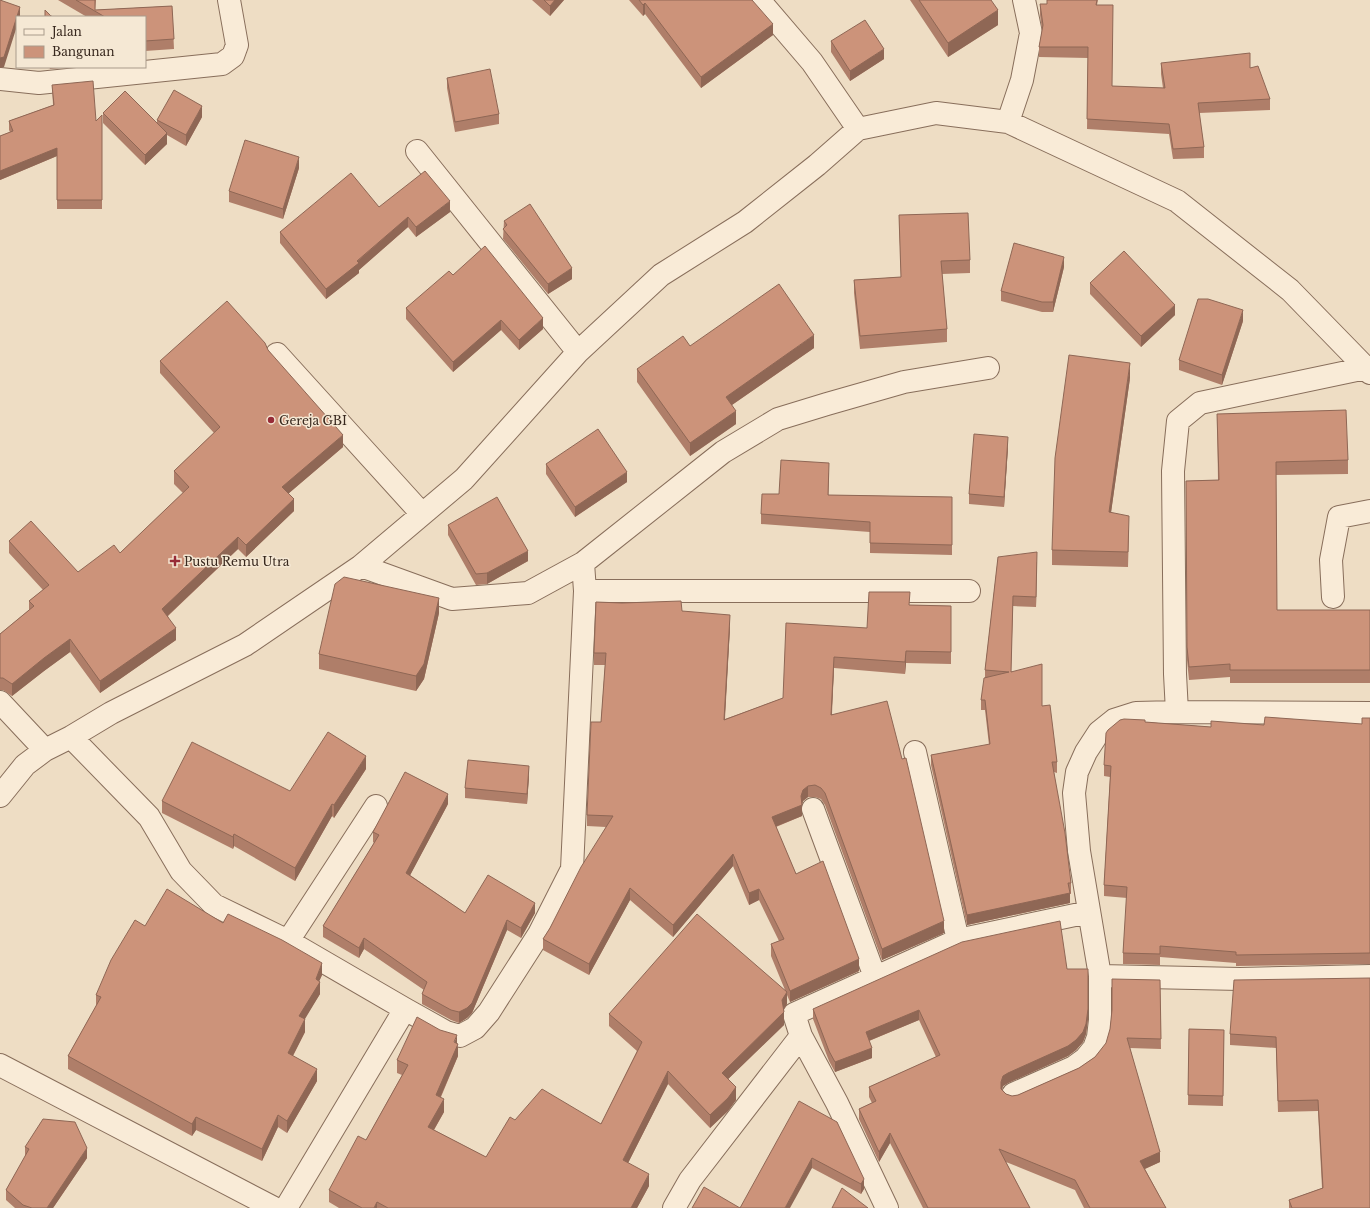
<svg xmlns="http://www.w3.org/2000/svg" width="1370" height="1208" font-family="'Libre Baskerville',serif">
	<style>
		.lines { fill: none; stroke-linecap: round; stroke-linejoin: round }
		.street-casing { stroke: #886e5b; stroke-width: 24 }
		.street { stroke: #f9ebd7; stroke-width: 22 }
		.wall { fill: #af7e69 }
		.shaded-wall { fill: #8f6755 }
		.building { fill: #cc937a; stroke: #8f6755 }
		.poi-dot { fill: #972b37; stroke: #f5e8d4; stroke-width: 1.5 }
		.labels { text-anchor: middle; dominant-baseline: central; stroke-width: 3; stroke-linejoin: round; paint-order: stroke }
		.poi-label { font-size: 12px; fill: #38281e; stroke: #f5e8d4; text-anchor: start }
	</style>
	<rect width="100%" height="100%" fill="#eeddc4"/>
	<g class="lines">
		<g class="street-casing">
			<path id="street" d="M759,0l53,62 46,67
				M0,79l39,4 183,-19 11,-8 4,-11 -8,-45
				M1008,122l14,-42 9,-47 -7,-33
				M417,151l161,201
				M277,354l145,160
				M1366,368l-166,35 -22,18 -5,50 2,203 2,38 193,1
				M361,566l91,33 76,-6 55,-30 140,-111 55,-33 49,-15 77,-22 84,-14
				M585,591h384
				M1333,597l-2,-37 8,-43 31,-6
				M0,702l45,48
				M71,737l78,80 32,54 33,34 74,36 117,68 41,23 14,4 15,-8 14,-16 50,-78 33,-65 13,-278 -2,-28
				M915,752l43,188 131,-28
				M0,796l25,-31 20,-15 26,-13 40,-24 134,-68 116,-79 103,-87 114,-127 83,-77 84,-53 72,-57 41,-36 78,-16 72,9 169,79 113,89 76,78 4,5
				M813,809l62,168
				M288,941l88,-135
				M1100,976l140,3 130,-3
				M0,1065l274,143
				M1013,1094l61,-27 11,-8 9,-11 4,-11 2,-17v-44l-21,-125 -5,-58 3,-21 9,-20 13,-20 15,-12 22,-7 41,-1
				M286,1208l119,-199
				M674,1208l16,-28 111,-144
				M887,1208l-50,-105 -36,-67 -7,-22 164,-74"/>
		</g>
		<use href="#street" class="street"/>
	</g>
	<path class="wall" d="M58,0h38l-1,10 77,-4 2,43 -29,2v-34h-58z
		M532,0h32l-14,16z
		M629,0h123l21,35 -72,53 -56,-74 -2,2z
		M910,0h81l7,25 -50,32z
		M1098,0l-1,5 15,81 51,2 -2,-14v-11l89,5 20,31v11l-71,3 5,34v11l-31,1 -4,-25 -82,-5 1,-71 -49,-1v-10l3,-17 -2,-15v-11h7z
		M831,41l53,18 -34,22 -19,-29z
		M49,67h23l-22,2z
		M447,78l52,36v10l-44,8 -8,-44z
		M52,85l44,36 6,-6v94h-45v-53l-57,24v-44l10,-4 -1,-2v-9l44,-16z
		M103,113l54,11v-4l45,-3 -16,29 -19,-11v9l-22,21 -42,-42z
		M299,168l-16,51 -54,-17v-11z
		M379,207l71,5 -34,25 -8,-10 -49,43v3l-33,26 -46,-56v-11z
		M899,215l71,45v13l-28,1 5,55v13l-87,7 -6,-56v-13l47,-3z
		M504,221l68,58 -24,15 -45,-55z
		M1064,267l-11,45h-11l-41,-11v-10z
		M453,275l90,54 -24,21 -18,-20 -48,42 -47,-53v-11z
		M1090,283l85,32 -34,32 -51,-53z
		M1243,321l-21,64 -43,-15v-10z
		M690,346l124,2 -82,57 4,19 -46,32 -53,-74v-13z
		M268,350l75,97 -55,47 6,17 -48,46 -8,-8 -70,67 8,24 -76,53 -30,-41 -26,19 -32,25 -9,-6h-3v-56l29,-24v-9l14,-11 -34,-37v-12l69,31 42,-19 63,-60 -9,-9v-13l40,-38 -54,-60v-12z
		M1130,378l-19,134 18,19 -1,36 -76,-2v-15z
		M1217,414l131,46v14l-72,1 1,135h93v73h-140v-6l-41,3 -2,-20 -1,-179 32,-1z
		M1008,447l-4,60 -35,-3v-10z
		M546,464l81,18 -52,35 -29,-43z
		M829,473l-1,22 124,2v58l-82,-2v-21l-109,-8v-10l18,-20z
		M448,525l80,36 -41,23 -11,1 -28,-50z
		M998,557l39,5 -1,45 -23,-1 -2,65 31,35 15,56v11l-3,-1 17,111v11h-1v9l-103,22 -36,-160v-10l58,-10 -4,-35h-4v-10l4,-22v-8z
		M910,605l41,1v58l-45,-1 -1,11 -71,-6 -2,46 112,219 -62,27 -57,-155 -4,-6 -6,-2h-7l-5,4 -1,3v12l-26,11 20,47 63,97 -69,31 -3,-7v9l-3,5v16l-56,54 8,21 -8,11 -18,17 -42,-44 -40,79 21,23 -12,22h-298l-10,-6v-12l37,-50 36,-65 -5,-2v-13l60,-17 1,13 -17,41 3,15 -10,18 52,27 29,-37 86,4 36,-73 -28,-25v-12l176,-24 -14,-34v-12l8,-3 -20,-41 -10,5 -16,-39 -60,71 -43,-37 -41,75 -46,-25v-11l7,-11 56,-101 -19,-1v-11l14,-93 4,-57h-11v-12l88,-42 48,16 -5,92 58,-21 84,-70z
		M439,613l-15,66 -8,12 -97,-22v-15z
		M1370,718v246l-134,2v-3l-76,-6v8l-37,-1v-11l4,-55 -23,-2v-11l6,-108 -6,-1v-11l41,-43 66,5 53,-2 98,-1z
		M366,769l-32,49 -2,-2 -37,65 -61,-35 -1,3 -71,-36v-12l128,-10z
		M529,776l-2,28 -62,-6v-10z
		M448,804l-38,71 55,38h70l-14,25 -14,-8 -35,83 -5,5 -8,5 -8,-3 -29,-16v-10l2,-4 -60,-41 -5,9 -36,-21v-11l51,-83 -1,-1v-10z
		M223,923l99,52 -3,6 1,13 -16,25 1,13 -12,24 24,25 -30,52 -9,-6 -16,34 -66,-31 -4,6 -124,-67v-13l28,-50v-11z
		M1067,969l21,50 -2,15 -3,8 -7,8 -8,6 -60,27 -5,3 -1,3 4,5 6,2 6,-1 61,-27 16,-11 65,-77 1,69 -31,-1 30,114 -15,7 21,39h-82l-9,-18 -69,-28 24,46h-107l-33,-65 -11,19 -20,-43v-10l13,-6 -3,-6v-10l67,-30 -17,-37 -50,21 3,17 -37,14 -6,-11 -16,-42v-10z
		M1370,978v230h-81v-8l33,-12 -4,-77 -40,1 -2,-64 -46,-3v-11z
		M1189,1029l35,1 -1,76 -35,-1z
		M837,1122l27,67 -3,5 -49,-26 -72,40z
		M25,1147l62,11 -34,50h-38l-9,-8v-10l19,-33z"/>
	<path class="shaded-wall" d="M555,0h9l-14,16v-10z
		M645,3v11l-2,2v-11z
		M20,7v10h-3v9l-13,41 -4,1v-10z
		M998,10v15l-50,32v-14z
		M773,24v11l-72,53v-11z
		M884,49v10l-34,22v-10z
		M202,106v11l-16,29v-11z
		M167,133v11l-22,21v-10z
		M57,148v8l-57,24v-9z
		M299,157v11l-16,51v-10z
		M450,201v11l-34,25v-10z
		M408,217v10l-49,43v3l-33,26v-10z
		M1064,257v10l-11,45v-10z
		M572,268v11l-24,15v-10z
		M1175,305v10l-34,32v-11z
		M1243,310v11l-21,64v-10z
		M543,318v11l-24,21v-10z
		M501,320v10l-48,42v-10z
		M814,335v13l-88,61v-12z
		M1130,363v15l-21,149v-15z
		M736,411v13l-46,32v-13z
		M343,435v12l-61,52v-12z
		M1008,437v10l-4,60v-10z
		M829,463v10l-1,32v-10z
		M627,472v10l-52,35v-10z
		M294,499v12l-48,46v-12z
		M238,537v12l-76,72v-12z
		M528,551v10l-41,23v-11z
		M1037,552v10l-1,45v-10z
		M439,598v15l-15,66 -8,12v-15z
		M730,615v12l-6,104v-11z
		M176,628v12l-76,53v-12z
		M70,639v13l-26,19 -32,25v-12l32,-26z
		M906,651v12l-1,11v-12z
		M834,657v11l-3,58v-11z
		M366,756v13l-32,49v-13z
		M529,766v10l-2,28v-10z
		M808,786v11l-5,4 -1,4v11l-30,12v-11z
		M448,794v10l-42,79v-10z
		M332,804v12l-37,65v-13z
		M234,834v12l-1,3v-12z
		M733,854v12l-60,71v-12z
		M630,888v12l-41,75v-11z
		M759,889v11l-10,5v-12z
		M1070,893v10l-103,22v-10z
		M535,903v10l-14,25v-10z
		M507,920v10l-35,83 -5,5 -8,5v-11z
		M944,921v12l-62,27v-11z
		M364,938v11l-5,9v-10z
		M859,959v12l-69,31v-11z
		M322,963v12l-4,9 2,-2v12l-21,35v-13l17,-37z
		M787,992v12l-5,8v-12z
		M1088,1009v10l-2,15 -3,8 -7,8 -8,6 -60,27 -5,3 -2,6v-10l2,-6z
		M919,1010v10l-53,22v-10z
		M784,1012v13l-62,60v-12z
		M305,1019v13l-17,33v-12z
		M457,1035v13l1,-4v12l-22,51v-12z
		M872,1048v10l-37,14v-10z
		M317,1069v12l-30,52v-12z
		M668,1071v13l-45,89v-13z
		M736,1087v13l-8,11 -18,17v-13z
		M444,1099v13l-16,28v-13z
		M278,1115v12l-16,34v-12z
		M196,1117v13l-4,6v-12z
		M890,1133v10l-11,19v-10z
		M87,1148v10l-34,50h-6z
		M1160,1152v10l-20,9v-10z
		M812,1158v10l-22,40h-5z
		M649,1174v12l-12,22h-6z
		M864,1179v10l-3,5v-10z
		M377,1202v6h-3z"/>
	<path class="building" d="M0,0l20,7 -16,50 -4,1z
		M76,0h19v10l77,-4 2,33 -29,2v-24h-40z
		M544,0h11l-5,6z
		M639,0h113l21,24 -72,53 -56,-74 -2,2z
		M919,0h72l7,10 -50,33z
		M1047,0h50l-1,5h17l-1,81 53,2 -4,-25 89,-10v15l8,-2 12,33 -72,4 6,44 -31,2 -4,-25 -82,-5 1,-72h-49l4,-22 -3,-21h7z
		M45,10l6,6 3,1h-9z
		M865,20l19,29 -34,22 -19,-30z
		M490,69l9,45 -44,8 -8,-44z
		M93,81l3,40 6,-6v85h-45v-52l-57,23v-35l13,-5 -4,-10 45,-16 -2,-20z
		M174,90l28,16 -16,29 -29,-15z
		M125,91l42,42 -22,22 -42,-42z
		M245,140l54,17 -16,52 -54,-18z
		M425,171l25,30 -34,26 -8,-10 -51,44 2,2 -33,26 -46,-57 71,-59 28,34z
		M530,204l42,64 -24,16 -45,-55 4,-4 -3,-4z
		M968,213l2,47 -29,1 6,68 -87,7 -6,-56 47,-3 -2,-62z
		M1014,243l50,14 -11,45h-11l-41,-11z
		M485,246l58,72 -24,22 -18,-20 -48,42 -47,-54 43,-37 4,4z
		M1124,251l51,54 -34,31 -51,-53z
		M779,284l35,51 -88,62 10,14 -46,32 -53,-74 46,-33 7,10z
		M1198,299h10l35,11 -21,65 -43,-15z
		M227,301l38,42 3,7 75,85 -61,52 12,12 -48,46 -8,-8 -76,72 14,19 -76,53 -30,-42 -26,19 -32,26 -9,-6h-3v-44l34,-28 -5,-5 20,-16 -40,-44 22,-20 47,51 36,-27 6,8 69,-66 -15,-16 46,-44 -60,-66z
		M1069,355l61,8 -21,149 20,4 -1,36 -76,-2 3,-92z
		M1346,410l2,50 -72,2 1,148h93v60h-140v-6l-41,3 -2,-20 -1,-166 33,-1 -2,-66z
		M598,429l29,43 -52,35 -29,-43z
		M974,434l34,3 -4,60 -35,-3z
		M781,460l48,3 -1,32 124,2v48l-82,-2v-21l-109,-8 1,-20h17z
		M497,497l31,54 -41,22 -11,1 -28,-49z
		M1037,552l-1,45 -23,-1 -2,76 31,-8v42l8,-1 7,57h-5l13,71 6,50h-3l2,10 -103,22 -36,-160 59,-11 -5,-44h-4l3,-22 25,-6 -24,-2 13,-113z
		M344,577l95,21 -15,66 -8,12 -97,-22 16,-70z
		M869,592h41l-1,13 42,1v46l-45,-1 -1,11 -71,-5 -3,58 56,-14 15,58 4,-1 38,163 -62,28 -57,-156 -4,-5 -6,-3 -7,1 -5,4 -2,6 1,9 -30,12 24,57 27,-13 36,98 -69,32 -19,-47 13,-5 -25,-50 -10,4 -16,-39 -60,71 -43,-37 -41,76 -46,-25 7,-11 31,-61 32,-51 -26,-1 4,-93h10l5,-69h-12l2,-51 26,1 59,-2 1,10 48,4 -6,105 59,-22 3,-75 81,5z
		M1265,717l97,7v-6h8v235l-134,2v-3l-76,-6v8l-37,-1 4,-66 -23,-2 7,-119 -7,-1 2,-32 2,-3 12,-10 4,-1 21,1v2l66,5v-6l53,4z
		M328,732l38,24 -32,49 -2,-1 -37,64 -61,-34 -1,3 -71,-36 30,-59 98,49z
		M468,760l61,6 -2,28 -62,-6z
		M405,772l43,22 -42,79 59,40 23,-38 47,28 -14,25 -14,-8 -35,83 -5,5 -8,4 -8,-2 -29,-16 5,-12 -63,-44 -5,10 -36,-22 56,-91 -6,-3z
		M167,889l56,34 5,-9 54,26 40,23 -6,16 4,3 -21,34 6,3 -17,34 29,16 -30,52 -9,-6 -16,34 -66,-32 -4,7 -124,-68 33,-59 -5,-2 15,-35 24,-40 10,6z
		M697,914l90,78 -5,8 2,12 -62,61 14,14 -8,11 -18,17 -42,-44 -45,89 26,14 -18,34h-243l-11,-6 -3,6h-12l-33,-18 29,-54 8,4 42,-75 -11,-5 20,-43 23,13 17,5 -3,7 4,2 -22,51 8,4 -16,28 58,30 24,-40 5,3 27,-31 59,35 41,-82 -33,-28z
		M1060,921l7,48h21v40l-2,15 -3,8 -7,8 -8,6 -60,27 -5,3 -2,6v7l5,5 6,2 6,-1 61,-27 16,-11 11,-14 4,-14 2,-19v-31l48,1 1,59 -34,-1 33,114 -20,9 26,47h-76l-15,-28 -76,-31 31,59h-102l-38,-75 -11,19 -20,-43 17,-8 -7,-14 71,-32 -21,-45 -53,22 6,16 -37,14 -6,-11 -16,-42 149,-67z
		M1370,978v230h-78l-3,-8 34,-12 -5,-88 -40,1 -2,-64 -46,-3 4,-54z
		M1189,1029l35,1 -1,66 -35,-1z
		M799,1101l38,21 27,57 -3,5 -49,-26 -27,50h-93l12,-21 36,21z
		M43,1119l32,3 12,26 -40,60h-15l-9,-3 -17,-15 23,-41 -4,-2z
		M842,1188l26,20h-36z"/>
	<g class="poi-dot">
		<circle cx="271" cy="420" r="4"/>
		<path d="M173 555h4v4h4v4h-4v4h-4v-4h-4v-4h4z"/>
	</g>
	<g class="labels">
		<g class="poi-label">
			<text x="279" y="420">Gereja GBI</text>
			<text x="184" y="561">Pustu Remu Utra</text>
		</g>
	</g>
	<rect x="16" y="16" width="130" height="52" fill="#f5e8d4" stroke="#a99b8b"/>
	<rect x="24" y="29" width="20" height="6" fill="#f9ebd7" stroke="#a99b8b"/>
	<text x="52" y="36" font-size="12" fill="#38281e">Jalan</text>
	<rect x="24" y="46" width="20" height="12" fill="#cc937a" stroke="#a99b8b"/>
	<text x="52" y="56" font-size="12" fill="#38281e">Bangunan</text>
</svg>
